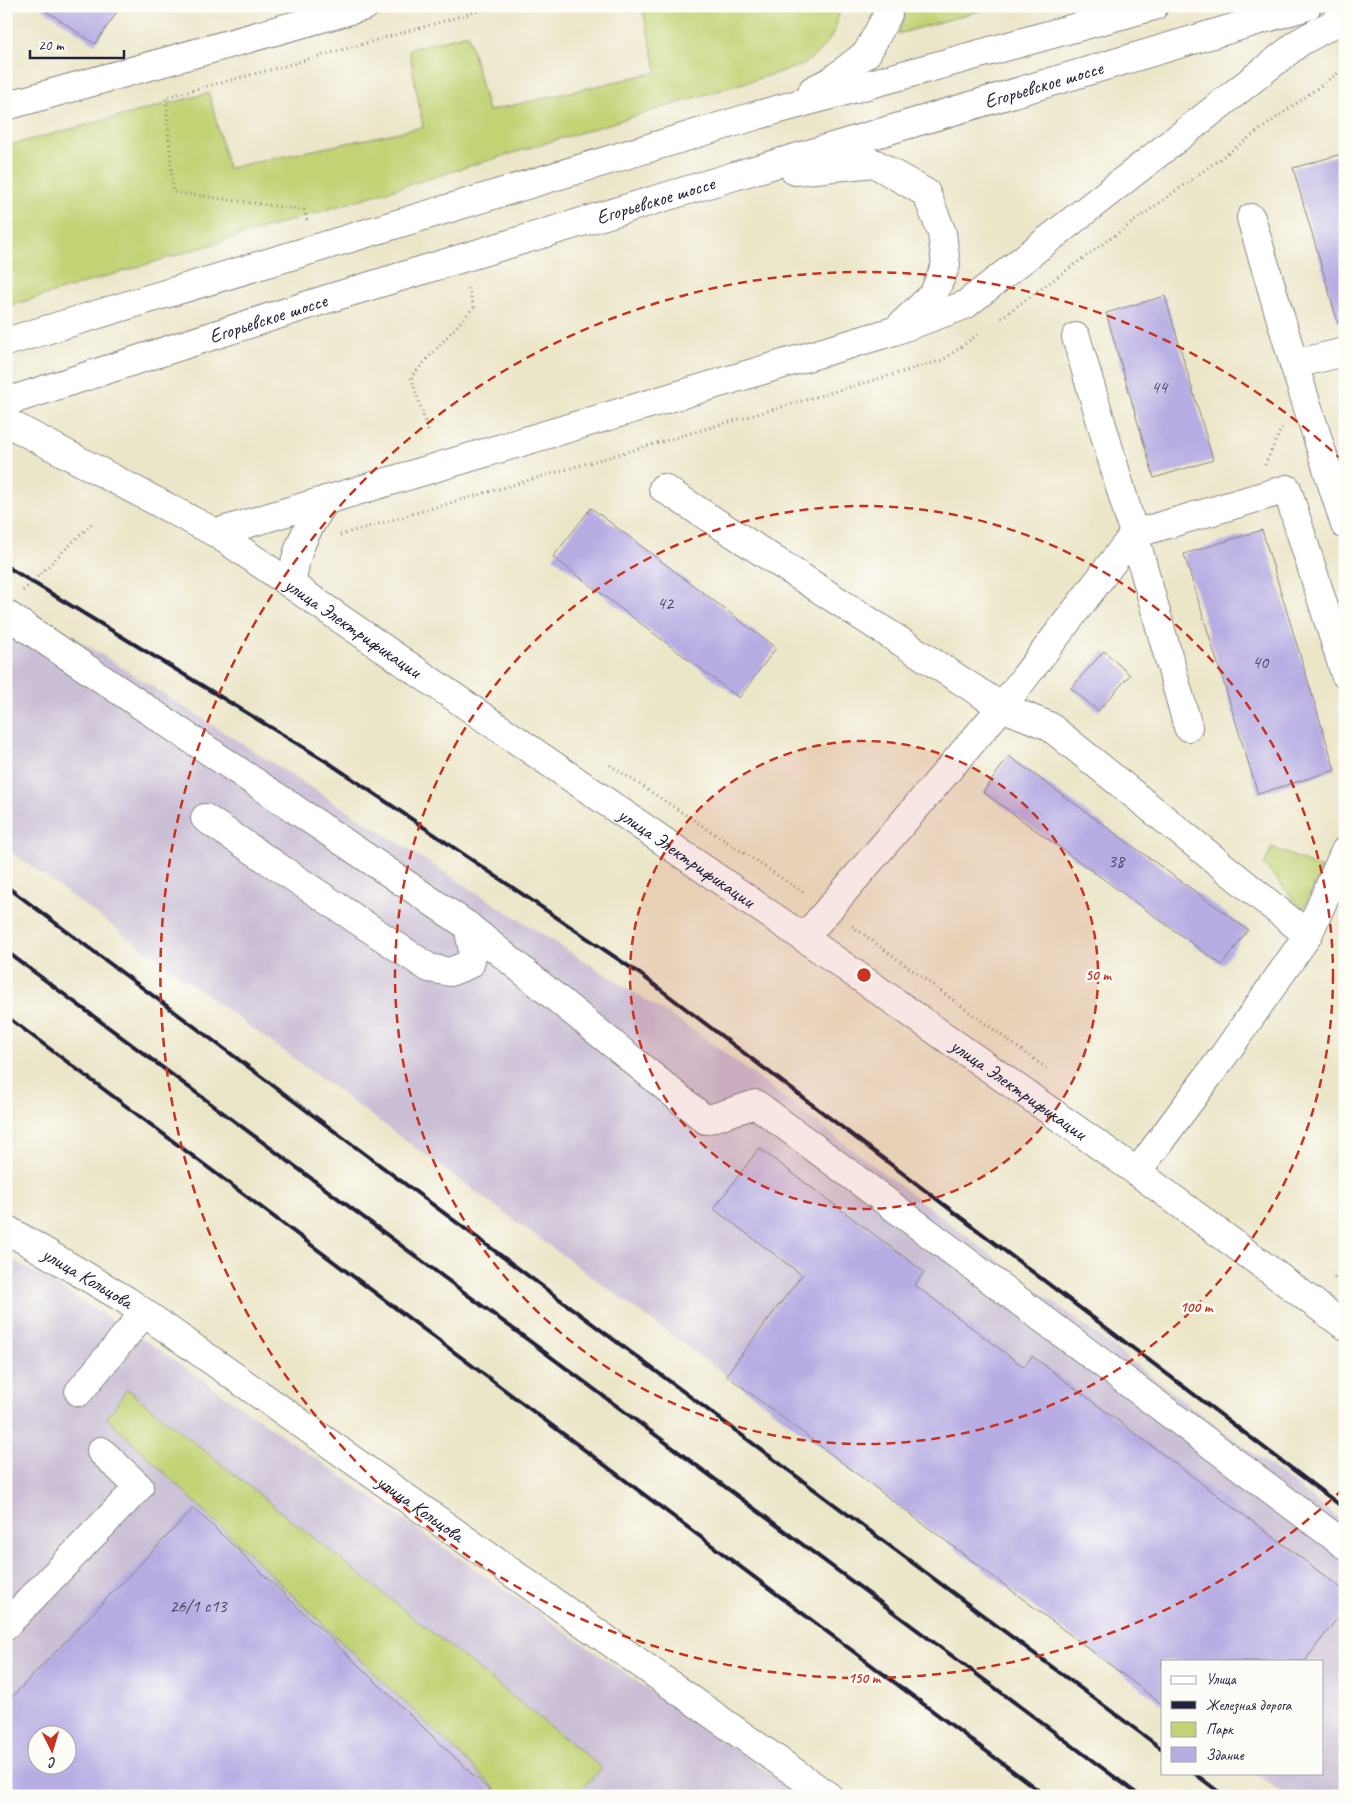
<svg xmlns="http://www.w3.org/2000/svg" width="1351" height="1802" font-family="Caveat,sans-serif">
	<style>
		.industrial { fill: #cbbfd5; fill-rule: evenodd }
		.green { fill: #c2d376; stroke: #727a58 }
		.building { fill: #b7ade3; fill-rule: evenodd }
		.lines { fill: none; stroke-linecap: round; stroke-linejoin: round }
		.minor-casing { stroke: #878482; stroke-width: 30 }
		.major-casing { stroke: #878482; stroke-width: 30 }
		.path { stroke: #878482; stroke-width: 3; stroke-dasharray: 1 4; stroke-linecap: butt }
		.minor { stroke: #fff; stroke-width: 28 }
		.major { stroke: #fff; stroke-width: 28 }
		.rail { stroke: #22223b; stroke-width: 4 }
		.ring { fill: none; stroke: #c8321e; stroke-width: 2.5; stroke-dasharray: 9 6 }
		.labels { text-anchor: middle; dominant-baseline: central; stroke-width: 5; stroke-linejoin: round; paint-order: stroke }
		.number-label { font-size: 18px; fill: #474565 }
		.street-label { font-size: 20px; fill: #22223b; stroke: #fdfcf7 }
		.centre { fill: #c8321e; stroke: #fdfcf7; stroke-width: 2.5 }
		.ring-label { font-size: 15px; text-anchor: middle; font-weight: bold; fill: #c8321e; stroke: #fdfcf7; stroke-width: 5; stroke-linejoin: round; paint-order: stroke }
	</style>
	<rect width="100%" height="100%" fill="#fdfcf7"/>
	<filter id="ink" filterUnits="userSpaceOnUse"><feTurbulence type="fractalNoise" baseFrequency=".02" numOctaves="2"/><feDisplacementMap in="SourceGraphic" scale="10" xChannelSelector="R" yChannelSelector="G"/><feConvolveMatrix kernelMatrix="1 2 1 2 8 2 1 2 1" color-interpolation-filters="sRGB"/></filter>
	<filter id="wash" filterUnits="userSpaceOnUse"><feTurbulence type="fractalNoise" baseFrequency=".0096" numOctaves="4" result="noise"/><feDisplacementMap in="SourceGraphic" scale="20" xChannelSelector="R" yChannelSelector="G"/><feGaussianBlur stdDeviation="1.12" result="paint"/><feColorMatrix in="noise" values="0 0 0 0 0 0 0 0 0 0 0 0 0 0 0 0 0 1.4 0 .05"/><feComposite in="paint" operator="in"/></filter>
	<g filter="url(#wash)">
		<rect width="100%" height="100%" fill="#ece6c9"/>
		<path class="industrial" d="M6,594l695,441 644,488v273h-60l-30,-23h67v-112h-160v43l-436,-329 -720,-527z
			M6,1255l143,88 653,453h-796zM38,1734h30v30h-30z"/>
		<path class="green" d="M642,6h198v2c-5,30 -13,38 -37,57l-797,242v-161l203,-53 19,75 195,-41 -14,-78 59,-15 20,77 169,-39z
			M903,6h94l-99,28 6,-17z
			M1272,847l50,22 -19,41 -39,-45z
			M127,1389l475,379 -27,28h-72l-396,-378z"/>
		<g id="blocks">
			<path class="building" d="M39,6h76l4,3 -24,35z
				M1345,153v168l-7,2 -45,-155z
				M1165,296l48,164 -59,18 -48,-165z
				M591,508l185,140 -37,50 -186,-141z
				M1262,530l73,240 -77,24 -74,-240z
				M1104,651l26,24 -32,36 -27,-23z
				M1009,756l239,174 -26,35 -239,-173z
				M759,1148l165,124 -9,13 109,82 8,-11 313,235v17l-40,53h-143v43l-436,-329 76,-100 -88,-66z
				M194,1508l301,288h-489v-93zM38,1734h30v30h-30z"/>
		</g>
	</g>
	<g filter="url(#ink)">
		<use href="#blocks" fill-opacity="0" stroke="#878482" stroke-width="1"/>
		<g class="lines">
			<g class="minor-casing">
				<g id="minor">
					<path d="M1251,218l43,146 51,-12"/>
					<path d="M1076,337l58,197 153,-45 58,185"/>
					<path d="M1294,364l51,161"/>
					<path d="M663,488l339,219 47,19 259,209 -84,120 -87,117"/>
					<path d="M6,614l462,312 238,194 50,-16 589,441"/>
					<path d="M205,818l224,150 21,4 20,-8 3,-13 -5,-25"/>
					<path d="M1308,935l37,-84"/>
					<path d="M804,938l198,-231 132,-173 54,193"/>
					<path id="s1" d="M6,1229l120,71 702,496"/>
					<path d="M79,1392l65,-79"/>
					<path d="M6,1625l133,-138 -38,-36"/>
				</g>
			</g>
			<g class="major-casing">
				<g id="major">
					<path d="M813,90l18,-9 36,-28 21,-39 -2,-8"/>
					<path d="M6,106l359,-100"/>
					<path d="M795,171l79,-8 52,30 16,40 4,32 -13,30 -31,29"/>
					<path d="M6,342l752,-227 396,-109"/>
					<path id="s2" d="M6,402l321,-103 404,-122 576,-171"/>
					<path id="s3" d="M6,422l210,111 588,405 333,234 208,154"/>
					<path d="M216,533l678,-202 71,-26 335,-263 45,-25"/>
					<path d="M292,585c2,-35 15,-57 34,-85"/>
				</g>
			</g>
			<path class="path" d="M307,220l-3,-10 -131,-18 -7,-95 115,-30 216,-61
				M1001,318l344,-250
				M428,431l-17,-54 63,-70 -6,-19
				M1265,465l17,-38
				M340,535l603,-175 37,-27
				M23,591l71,-70
				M610,765l193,127
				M852,926l194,142
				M1334,1278l11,7"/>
			<use href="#minor" class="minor"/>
			<use href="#major" class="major"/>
			<path class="rail" d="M6,566l323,197 311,211 705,535
				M6,886l1156,863
				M6,951l1134,845
				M6,1016l1040,780
				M1194,1773l30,23"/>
		</g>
	</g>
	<circle cx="864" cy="975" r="234" fill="#c8321e" fill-opacity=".12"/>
	<g class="ring">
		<circle cx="864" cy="975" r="234"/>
		<circle cx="864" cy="975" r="469"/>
		<path d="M1343 1489A703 703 0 1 1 1343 461"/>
	</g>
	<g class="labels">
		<g class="number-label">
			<text x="1159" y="387">44</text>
			<text x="665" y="603">42</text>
			<text x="1260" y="662">40</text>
			<text x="1116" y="861">38</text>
			<text x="198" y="1606">26/1 с13</text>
		</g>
		<g class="street-label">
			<text stroke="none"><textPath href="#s2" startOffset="1085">Егорьевское шоссе</textPath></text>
			<text stroke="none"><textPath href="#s2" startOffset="680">Егорьевское шоссе</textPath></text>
			<text stroke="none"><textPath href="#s2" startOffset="275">Егорьевское шоссе</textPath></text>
			<text stroke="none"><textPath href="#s3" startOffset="404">улица Электрификации</textPath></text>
			<text stroke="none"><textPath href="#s3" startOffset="809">улица Электрификации</textPath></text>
			<text stroke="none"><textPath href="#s3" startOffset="1214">улица Электрификации</textPath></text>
			<text stroke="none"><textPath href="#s1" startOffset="95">улица Кольцова</textPath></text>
			<text stroke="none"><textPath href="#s1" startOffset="500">улица Кольцова</textPath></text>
		</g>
	</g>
	<circle cx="864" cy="975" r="8" class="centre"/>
	<g class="ring-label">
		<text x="1098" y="980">50 m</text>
		<text x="1196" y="1312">100 m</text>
		<text x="864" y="1683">150 m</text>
	</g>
	<rect width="1351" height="1802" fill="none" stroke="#fdfcf7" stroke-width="25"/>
	<rect x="1161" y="1660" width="162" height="115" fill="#fdfcf7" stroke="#a5a5ac"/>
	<rect x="1171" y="1676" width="25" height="8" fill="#ffffff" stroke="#a5a5ac"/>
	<text x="1206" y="1684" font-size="15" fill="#22223b">Улица</text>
	<rect x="1171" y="1701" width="25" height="8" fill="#22223b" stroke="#a5a5ac"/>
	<text x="1206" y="1710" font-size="15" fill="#22223b">Железная дорога</text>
	<rect x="1171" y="1722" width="25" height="15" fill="#c2d376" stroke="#a5a5ac"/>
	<text x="1206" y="1734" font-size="15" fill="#22223b">Парк</text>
	<rect x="1171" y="1747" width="25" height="15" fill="#b7ade3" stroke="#a5a5ac"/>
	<text x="1206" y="1760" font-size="15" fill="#22223b">Здание</text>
	<g transform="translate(52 1750) rotate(175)"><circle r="24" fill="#fdfcf7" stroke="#a5a5ac"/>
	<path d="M0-4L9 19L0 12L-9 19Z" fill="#c8321e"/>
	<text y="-8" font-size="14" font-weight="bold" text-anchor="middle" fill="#22223b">С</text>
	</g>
	<path d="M30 50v8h94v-8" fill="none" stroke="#22223b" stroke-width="2.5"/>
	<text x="38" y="50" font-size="15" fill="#22223b" stroke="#fdfcf7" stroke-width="4" paint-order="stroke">20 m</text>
</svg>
